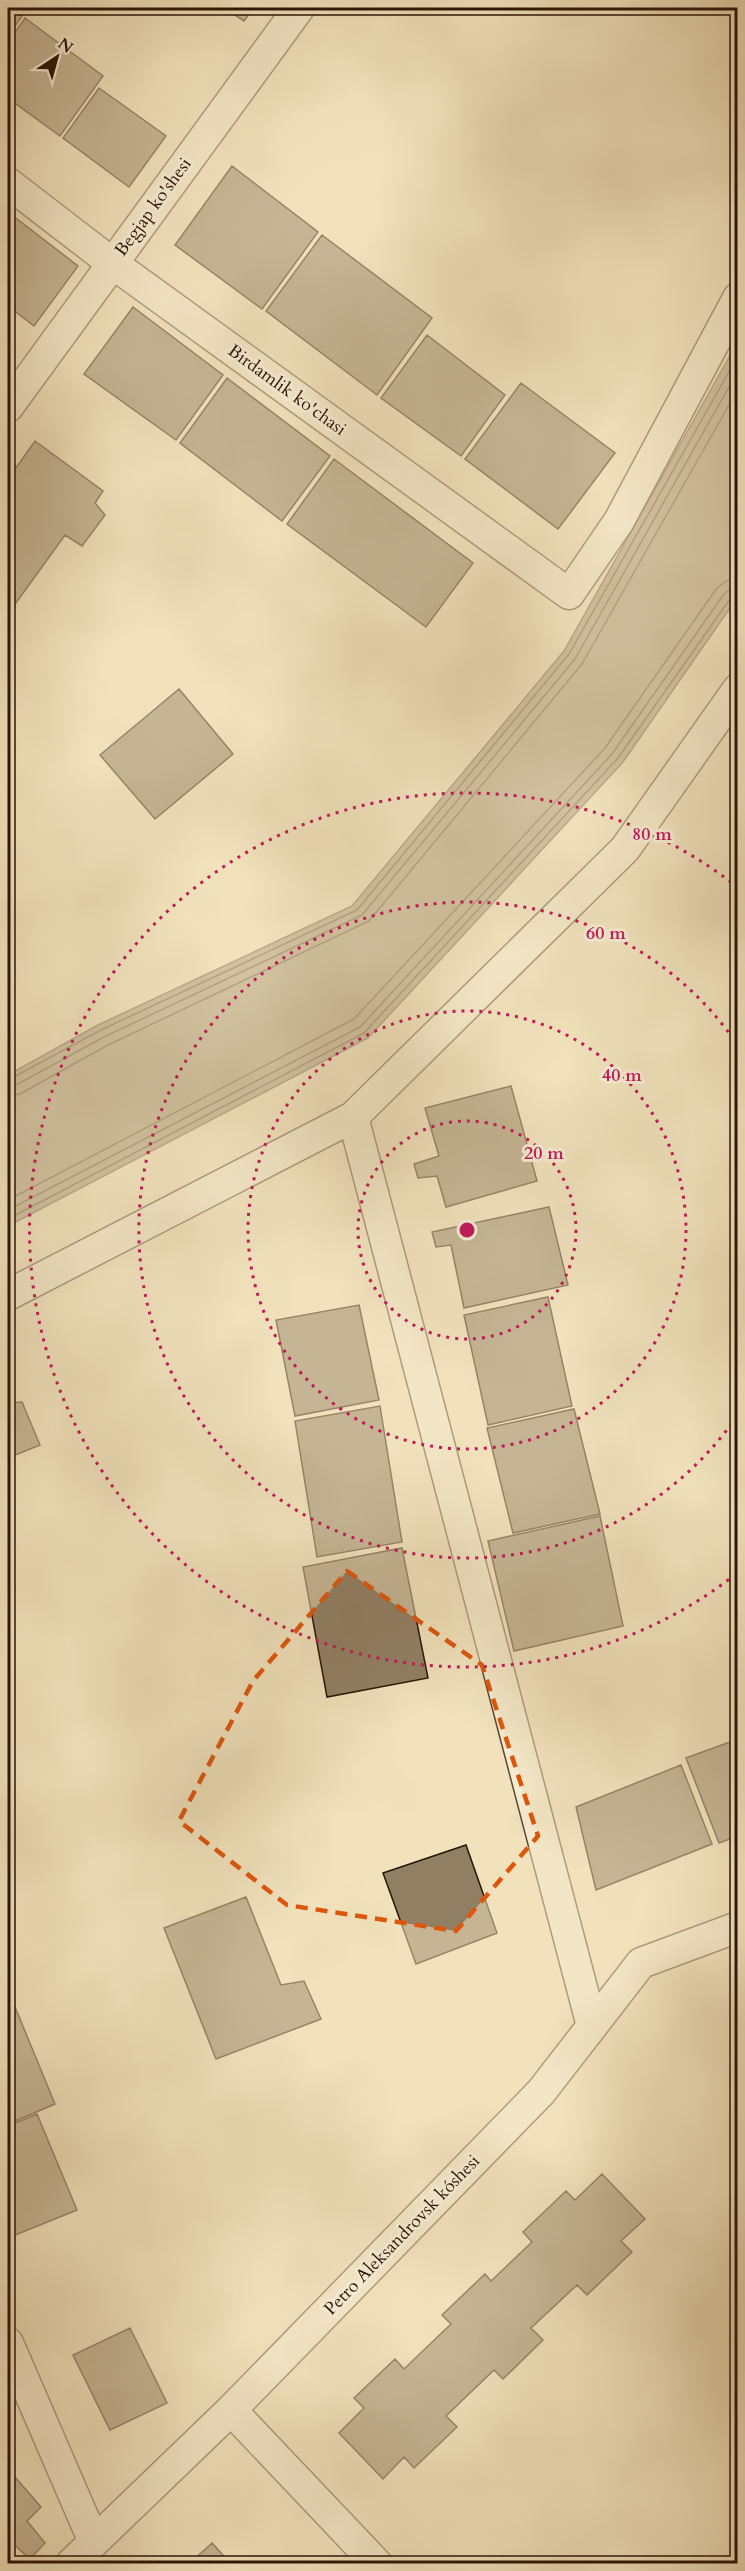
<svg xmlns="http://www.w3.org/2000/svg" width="745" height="2571" font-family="Cardo,serif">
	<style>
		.water { fill: #ad9c7e; stroke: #79664e; stroke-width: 1.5 }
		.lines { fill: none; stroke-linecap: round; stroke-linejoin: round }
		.shore { stroke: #6c5842; stroke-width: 1.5 }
		.building { fill: #917f64; stroke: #2a1405; stroke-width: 1.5 }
		.street-casing { stroke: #5c4833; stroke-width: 33 }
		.street { stroke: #f6ecd3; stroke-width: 30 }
		.marked { fill: none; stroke: #de560c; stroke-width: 4.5; stroke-dasharray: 12 8; stroke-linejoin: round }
		.ring { fill: none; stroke: #c2185b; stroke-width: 3; stroke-dasharray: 3 6 }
		.labels { text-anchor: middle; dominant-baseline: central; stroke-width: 6; stroke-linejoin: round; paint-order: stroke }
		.street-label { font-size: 18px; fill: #2a1405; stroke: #f6ecd3 }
		.centre { fill: #c2185b; stroke: #f6ecd3; stroke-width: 3 }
		.ring-label { font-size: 18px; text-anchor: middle; font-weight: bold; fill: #c2185b; stroke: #f6ecd3; stroke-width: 6; stroke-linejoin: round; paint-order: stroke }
	</style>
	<rect width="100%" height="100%" fill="#f1e2bc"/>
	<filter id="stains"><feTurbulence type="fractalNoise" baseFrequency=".00333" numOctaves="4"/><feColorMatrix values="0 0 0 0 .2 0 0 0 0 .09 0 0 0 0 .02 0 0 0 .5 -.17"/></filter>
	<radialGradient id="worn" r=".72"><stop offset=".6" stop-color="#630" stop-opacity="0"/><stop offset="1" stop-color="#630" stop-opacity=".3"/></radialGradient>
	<path class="water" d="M737,343v255l-114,164 -255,276 -360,188v-151l90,-50 254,-119 212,-255z"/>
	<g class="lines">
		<path class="shore" d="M8,1080l93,-50 256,-120 212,-256 169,-298
			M8,1087l8,-2 88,-48 258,-122 213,-256 163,-288
			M8,1096l12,-2 88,-49 261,-124 213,-257 156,-275
			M8,1200l346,-181 251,-271 112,-160 9,-7 12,-2
			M8,1210l352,-183 252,-273 112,-160 6,-5 8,-1
			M8,1219l356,-186 254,-275 112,-159 8,-3"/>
	</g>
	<path class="building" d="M8,8l14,8 -14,20z
		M224,8h30l-10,13z
		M25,18l78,58 -43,60 -52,-38v-56z
		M99,88l67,48 -37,51 -66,-49z
		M232,166l86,66 -56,77 -87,-64z
		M8,212l70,54 -44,60 -26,-20z
		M322,235l110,83 -55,77 -111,-84z
		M133,307l90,68 -47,65 -92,-66z
		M427,335l78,60 -44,61 -80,-58z
		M227,378l103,78 -48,65 -102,-78z
		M521,383l94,70 -57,76 -93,-70z
		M35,441l68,50 -8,12 10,12 -23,31 -17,-11 -57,79v-135z
		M334,459l139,104 -47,64 -139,-103z
		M179,689l54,65 -78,65 -55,-64z
		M511,1086l26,95 -91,26 -9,-31 -19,2 -4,-14 25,-8 -14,-48z
		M549,1207l19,78 -104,23 -13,-63 -15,2 -4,-15z
		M548,1297l24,109 -84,19 -24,-110z
		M359,1305l20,95 -84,16 -19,-96z
		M8,1395l2,8 12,-1 18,43 -32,13z
		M380,1406l22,136 -85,15 -22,-136z
		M574,1409l26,105 -87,19 -26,-105z
		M600,1516l23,110 -109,25 -26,-110z
		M402,1548l26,130 -101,19 -24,-130z
		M738,1739v97l-19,7 -33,-85z
		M681,1765l31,79 -116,46 -20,-83z
		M466,1845l31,88 -81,31 -33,-91z
		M246,1897l35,88 23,-4 17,38 -105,40 -52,-131z
		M13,2002l42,102 -47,20v-120z
		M37,2114l40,96 -69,28v-112z
		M602,2174l43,45 -24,22 11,11 -45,43 -10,-10 -46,43 12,12 -40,39 -9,-9 -48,46 11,11 -43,41 -10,-11 -21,22 -44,-46 25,-25 -10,-10 41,-39 9,10 47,-45 -9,-9 43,-41 6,7 41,-39 -9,-10 43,-41 9,9z
		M130,2328l37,75 -57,27 -37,-75z
		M8,2469l33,38 -14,14 18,22 -15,16 -21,-19 -1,2z
		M212,2543l19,21h-42z"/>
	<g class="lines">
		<g class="street-casing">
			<path id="street" d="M8,183l104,80 457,331 50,-73 119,-223
				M8,407l291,-399
				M353,1117l239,909
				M8,1295l345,-178 272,-268 113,-160
				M8,2343l86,199
				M231,2410l146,154
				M71,2564l160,-154 310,-318 100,-129 97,-36"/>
		</g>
		<use href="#street" class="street"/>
	</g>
	<path d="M0 0H745V2571H0ZM347,1571l135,94 56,171 -82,95 -169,-26 -108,-84 74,-140z" fill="#f1e2bc" fill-opacity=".55" fill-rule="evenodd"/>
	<path class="marked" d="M347,1571l135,94 56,171 -82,95 -169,-26 -108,-84 74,-140z"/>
	<g class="ring">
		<circle cx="467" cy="1230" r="109"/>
		<circle cx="467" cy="1230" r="219"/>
		<path d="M737 1416A328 328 0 1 1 737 1044"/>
		<path d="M736 1574A437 437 0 1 1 736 886"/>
	</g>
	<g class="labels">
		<g class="street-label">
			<text transform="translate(153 207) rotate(-54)">Begjap ko'shesi</text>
			<text transform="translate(287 390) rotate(36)">Birdamlik ko'chasi</text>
			<text transform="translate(402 2235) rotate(-46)">Petro Aleksandrovsk kóshesi</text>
		</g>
	</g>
	<circle cx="467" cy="1230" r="9" class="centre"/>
	<g class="ring-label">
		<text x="652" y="840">80 m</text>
		<text x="606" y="939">60 m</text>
		<text x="622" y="1081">40 m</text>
		<text x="544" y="1159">20 m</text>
	</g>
	<rect width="745" height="2571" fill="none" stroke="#f1e2bc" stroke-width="30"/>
	<rect x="9" y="9" width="727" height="2553" fill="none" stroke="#2a1405" stroke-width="3"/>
	<rect x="15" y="15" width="715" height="2541" fill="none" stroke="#2a1405" stroke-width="1.5"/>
	<g transform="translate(57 57) rotate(36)" stroke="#f6ecd3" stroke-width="4.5" paint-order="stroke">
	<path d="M0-4.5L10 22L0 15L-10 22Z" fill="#2a1405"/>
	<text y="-9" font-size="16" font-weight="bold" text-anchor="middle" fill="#2a1405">N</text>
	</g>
	<rect width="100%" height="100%" filter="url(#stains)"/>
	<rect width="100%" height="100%" fill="url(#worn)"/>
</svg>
